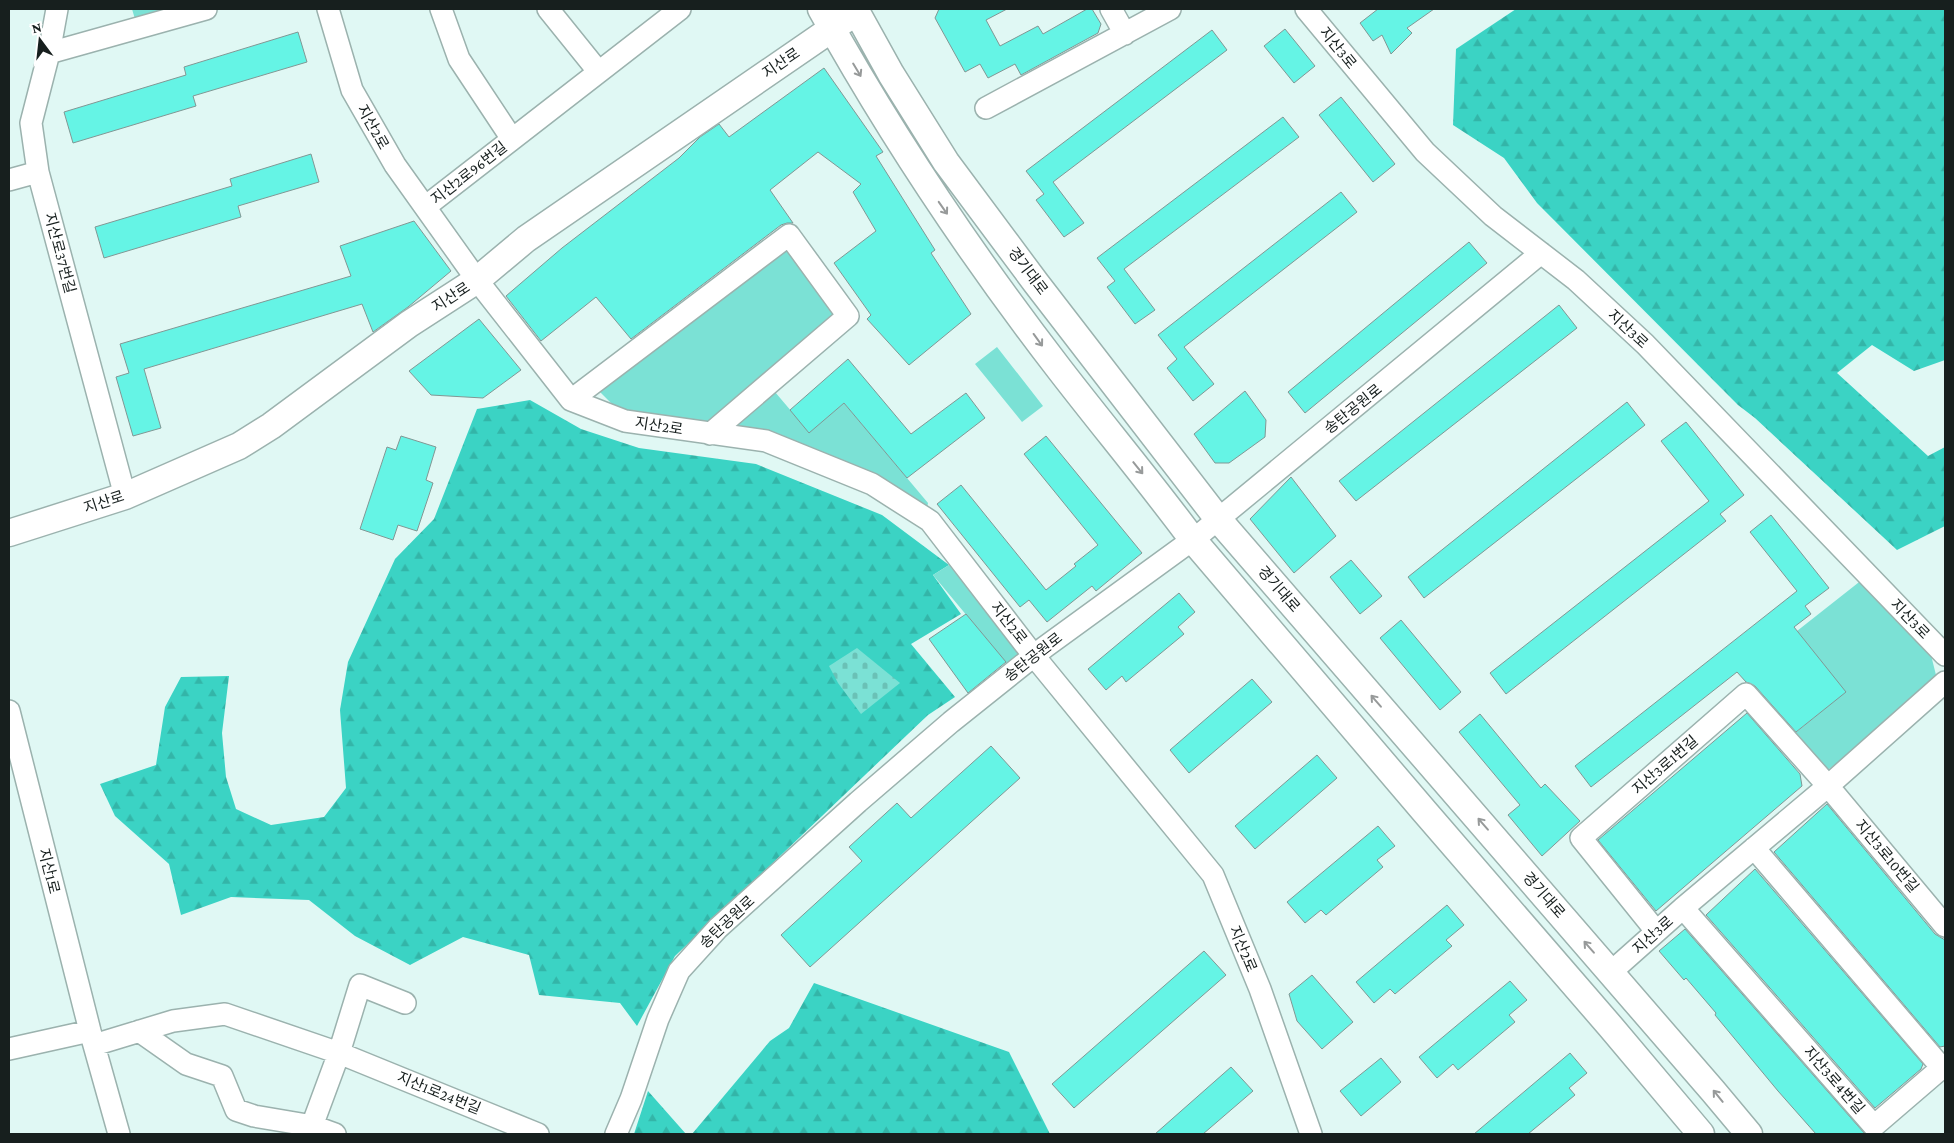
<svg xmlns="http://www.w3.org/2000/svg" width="1954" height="1143" font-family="'Crimson Pro','Noto Sans KR',serif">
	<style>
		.forest { fill: url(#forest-firs) }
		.cemetery { fill: url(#cemetery-stones) }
		.green { fill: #7be1d5 }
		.building { fill: #65f4e5; stroke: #819794 }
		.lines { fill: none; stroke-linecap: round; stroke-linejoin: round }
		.minor-casing { stroke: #9bb2ae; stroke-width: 24 }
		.major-casing { stroke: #9bb2ae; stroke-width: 29 }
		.minor { stroke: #fff; stroke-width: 21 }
		.major { stroke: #fff; stroke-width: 26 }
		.oneway { stroke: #979a9a }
		.labels { text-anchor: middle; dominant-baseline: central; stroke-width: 4; stroke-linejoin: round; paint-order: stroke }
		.street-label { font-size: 15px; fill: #171f1e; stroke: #fff }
	</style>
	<defs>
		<pattern id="forest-firs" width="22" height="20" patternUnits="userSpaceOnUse" patternTransform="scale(1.25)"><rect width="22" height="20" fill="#3bd3c4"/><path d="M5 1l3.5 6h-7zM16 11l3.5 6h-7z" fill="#33b5a8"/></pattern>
		<pattern id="cemetery-stones" width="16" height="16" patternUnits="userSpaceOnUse" patternTransform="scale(1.25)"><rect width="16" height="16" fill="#7be1d5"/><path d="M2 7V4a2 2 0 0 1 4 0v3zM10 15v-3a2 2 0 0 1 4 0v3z" fill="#6ac1b6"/></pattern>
	</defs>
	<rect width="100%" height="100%" fill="#e0f8f4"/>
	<path class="forest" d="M1516,9h429v351l-31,11 -42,-26 -35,28 91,83 17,-9v79l-48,24 -142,-132 -17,-13 -201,-202 -33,-45 -51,-33 3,-76z
		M530,400l51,29 58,19 117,16 126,51 67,50 -16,10 28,39 -50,30 44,53 -27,18 -253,241 -38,70 -17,-23 -81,-8 -10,-40 -66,-18 -53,28 -55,-29 -46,-36 -78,-3 -50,18 -12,-51 -54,-48 -15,-32 56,-19 9,-58 16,-30 48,-1 -7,57 4,44 10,32 35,16 53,-8 22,-29 -6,-78 8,-48 47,-103 39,-40 43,-110z
		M814,983l195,69 41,82h-358l78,-93 19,-13z
		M648,1091l38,43h-52z"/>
	<path class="cemetery" d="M857,648l43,35 -39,31 -23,-31 -9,-17z"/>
	<path class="green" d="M132,9h61l-56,17z
		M786,246l53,71 -136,112 -84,-18 -20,-20z
		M997,347l46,59 -21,16 -47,-58z
		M775,392l34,40 35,-29 84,100 -1,5 -201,-73z
		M949,565l71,88 -12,12 -75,-90z
		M1863,579l68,76 8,32 -114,85 -31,-38 51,-42 -48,-61z"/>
	<path class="building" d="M939,9h68l-21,11 14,26 38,-20 5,8 44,-25h5l9,15 -3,9 -77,42 -6,-11 -27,14 -8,-14 -15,8 -30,-54z
		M1378,9h56l-27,19 5,5 -21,21 -9,-19 -9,6 -13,-18z
		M1285,29l30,37 -21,17 -30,-37z
		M1212,30l15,20 -174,132 31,41 -20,14 -28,-37 8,-6 -18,-23z
		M298,32l9,30 -114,34 3,10 -123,37 -9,-31 122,-37 -2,-8z
		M824,68l59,84 -7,4 59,94 -4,3 40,61 -62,51 -42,-46 4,-4 -37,-52 42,-32 -23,-39 8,-8 -43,-32 -48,38 23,33h-6l-6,2 -150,114 -35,-42 -55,44 -35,-45 56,-48 117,-90 21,-21 19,-13 10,13z
		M1341,97l54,67 -22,18 -54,-67z
		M1283,117l16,20 -175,132 31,41 -20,14 -28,-37 8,-6 -18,-23z
		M311,154l8,28 -81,24 3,11 -137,41 -9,-31 137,-41 -2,-7z
		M1341,192l16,20 -173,135 30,37 -21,17 -26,-33 10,-9 -19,-24z
		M414,221l37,50 -43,36 -35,25 -11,-28 -218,65 17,59 -28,8 -17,-59 13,-4 -9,-29 231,-68 -11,-30z
		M1469,242l18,21 -182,150 -17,-21z
		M1559,305l18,23 -221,173 -17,-20z
		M479,319l42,51 -38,28 -52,-3 -22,-24z
		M848,359l63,75 55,-41 19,25 -78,60 -63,-75 -35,30 -19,-23z
		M1245,391l21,29 -1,17 -36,26h-14l-21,-29z
		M1627,402l18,23 -221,173 -16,-21z
		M1686,422l58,73 -24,19 6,7 -220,173 -16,-21 219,-172 -48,-60z
		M401,436l35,11 -10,33 7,3 -16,48 -19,-6 -5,15 -33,-11 27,-82 9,3z
		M1046,436l96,117 -46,38 -4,-5 -45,36 -18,-22 -9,7 -83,-103 24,-19 85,105 30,-24 -2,-2 24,-19 -74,-91z
		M1291,477l45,59 -42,37 -44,-54z
		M1771,515l58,73 -24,18 6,8 -17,13 52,65 -50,40 -41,-46 -9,-4 -9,-10 -146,115 -16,-21 222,-175 -47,-59z
		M1351,560l31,36 -22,18 -30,-37z
		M1179,593l16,19 -17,15 6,7 -58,48 -4,-6 -16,14 -18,-21z
		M966,614l40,48 -38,31 -39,-54z
		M1401,620l60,72 -21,18 -60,-72z
		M1252,679l20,23 -83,71 -19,-23z
		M1747,713l53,61 2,12 -146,125 -58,-71z
		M1480,714l61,74 4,-4 35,37 -38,35 -34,-41 12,-10 -61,-73z
		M991,746l29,32 -210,189 -29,-32 81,-74 -13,-14 48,-44 14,15z
		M1317,755l20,23 -82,71 -20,-23z
		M1827,804l108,130 10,6v106l-5,1 -166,-195z
		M1378,826l17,20 -18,14 6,7 -57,48 -5,-5 -16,13 -18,-21z
		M1755,869l168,195 -2,5 -46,39 -169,-193z
		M1447,905l17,20 -18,15 6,6 -57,48 -5,-5 -16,14 -18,-21z
		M1685,929l180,205h-49l-38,-43 -63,-76 1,-2 -30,-35 -2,2 -25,-29z
		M1204,951l22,24 -152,133 -22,-24z
		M1312,975l41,47 -31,27 -25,-28 -8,-27z
		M1510,981l17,19 -18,15 6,7 -57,48 -5,-6 -16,14 -18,-21z
		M1570,1053l17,20 -18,15 6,7 -47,39h-54z
		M1381,1058l20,24 -40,34 -21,-25z
		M1231,1067l22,24 -50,43h-48z"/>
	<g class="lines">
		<g class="minor-casing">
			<path id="minor" d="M57,9l-8,44 -18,70 7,49 87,324
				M328,9l24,81 43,75 82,115 94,120 54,21 141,20 106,43 58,37 104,135 179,219 47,114 51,145
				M441,9l18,50 53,80
				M548,9l50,62
				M1111,9l14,25
				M1306,9l119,143 68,64 83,64 69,64 300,311
				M49,53l157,-44
				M986,108l184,-99
				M9,180l29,-8
				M425,207l255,-198
				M571,400l218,-165 59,81 -138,118
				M9,711l81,320 29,103
				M1754,848l188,220
				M1683,908l191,218 71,-61
				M1656,931l-75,-93 165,-144 82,92 117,140
				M1611,972l72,-64 145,-122 117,-104
				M139,1031l47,33 36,12 14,34 18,6 59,10 22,8
				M94,1045l79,-24 52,-7 114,39 199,81
				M9,1049l81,-18
				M309,1134l30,-81 21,-68 45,18
				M616,1134l15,-35 27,-80 21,-48 39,-43 140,-126 93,-80 94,-75 154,-112 342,-282"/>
		</g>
		<g class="major-casing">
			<path id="major" d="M821,9c70,126 151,247 239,361 44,57 90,112 133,170l232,272 185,214 91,108
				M855,9l36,65 55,88 90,121 182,236 495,572 36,43
				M9,533l116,-37 114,-50 32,-20 138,-102 68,-44 49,-41 320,-220"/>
		</g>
		<use href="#minor" class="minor"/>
		<use href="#major" class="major"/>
	</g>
	<defs><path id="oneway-shaft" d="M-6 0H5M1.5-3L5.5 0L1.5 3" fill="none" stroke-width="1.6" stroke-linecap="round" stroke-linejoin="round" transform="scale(1.25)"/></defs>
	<g class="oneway">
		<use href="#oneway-shaft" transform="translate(857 70) rotate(59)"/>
		<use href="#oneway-shaft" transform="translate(943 208) rotate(55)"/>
		<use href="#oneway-shaft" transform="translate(1038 340) rotate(54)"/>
		<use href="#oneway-shaft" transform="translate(1138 468) rotate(51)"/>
		<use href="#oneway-shaft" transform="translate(1376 701) rotate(-131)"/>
		<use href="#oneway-shaft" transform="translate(1483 824) rotate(-131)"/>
		<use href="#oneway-shaft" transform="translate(1589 947) rotate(-131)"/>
		<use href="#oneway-shaft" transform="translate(1718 1096) rotate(-129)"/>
	</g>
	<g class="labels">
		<g class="street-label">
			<text transform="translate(1338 48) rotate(51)">지산3로</text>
			<text transform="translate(781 63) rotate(-34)">지산로</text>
			<text transform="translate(373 127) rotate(61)">지산2로</text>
			<text transform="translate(469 173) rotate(-38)">지산2로96번길</text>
			<text transform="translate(60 253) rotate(75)">지산로37번길</text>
			<text transform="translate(1028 271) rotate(53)">경기대로</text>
			<text transform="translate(451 297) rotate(-33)">지산로</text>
			<text transform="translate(1628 329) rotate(43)">지산3로</text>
			<text transform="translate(1353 409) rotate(-39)">송탄공원로</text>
			<text transform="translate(659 426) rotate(9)">지산2로</text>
			<text transform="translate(104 502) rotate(-18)">지산로</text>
			<text transform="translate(1279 589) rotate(49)">경기대로</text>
			<text transform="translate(1910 619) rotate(46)">지산3로</text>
			<text transform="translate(1009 623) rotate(52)">지산2로</text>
			<text transform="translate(1033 657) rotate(-38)">송탄공원로</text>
			<text transform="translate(1665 765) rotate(-41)">지산3로1번길</text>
			<text transform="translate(1887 856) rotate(50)">지산3로10번길</text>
			<text transform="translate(49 871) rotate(76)">지산1로</text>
			<text transform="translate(1544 895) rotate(49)">경기대로</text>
			<text transform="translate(727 922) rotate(-43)">송탄공원로</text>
			<text transform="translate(1653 935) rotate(-42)">지산3로</text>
			<text transform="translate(1243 949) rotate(67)">지산2로</text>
			<text transform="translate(1834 1080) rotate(49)">지산3로4번길</text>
			<text transform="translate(439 1093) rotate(22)">지산1로24번길</text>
		</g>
	</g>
	<rect width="1954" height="1143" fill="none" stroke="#171f1e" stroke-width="20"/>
	<g transform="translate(40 40) rotate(345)" stroke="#ffffff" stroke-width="4" paint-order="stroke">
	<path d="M0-4L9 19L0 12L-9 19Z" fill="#171f1e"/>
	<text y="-8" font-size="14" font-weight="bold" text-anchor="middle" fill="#171f1e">N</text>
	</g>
</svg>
